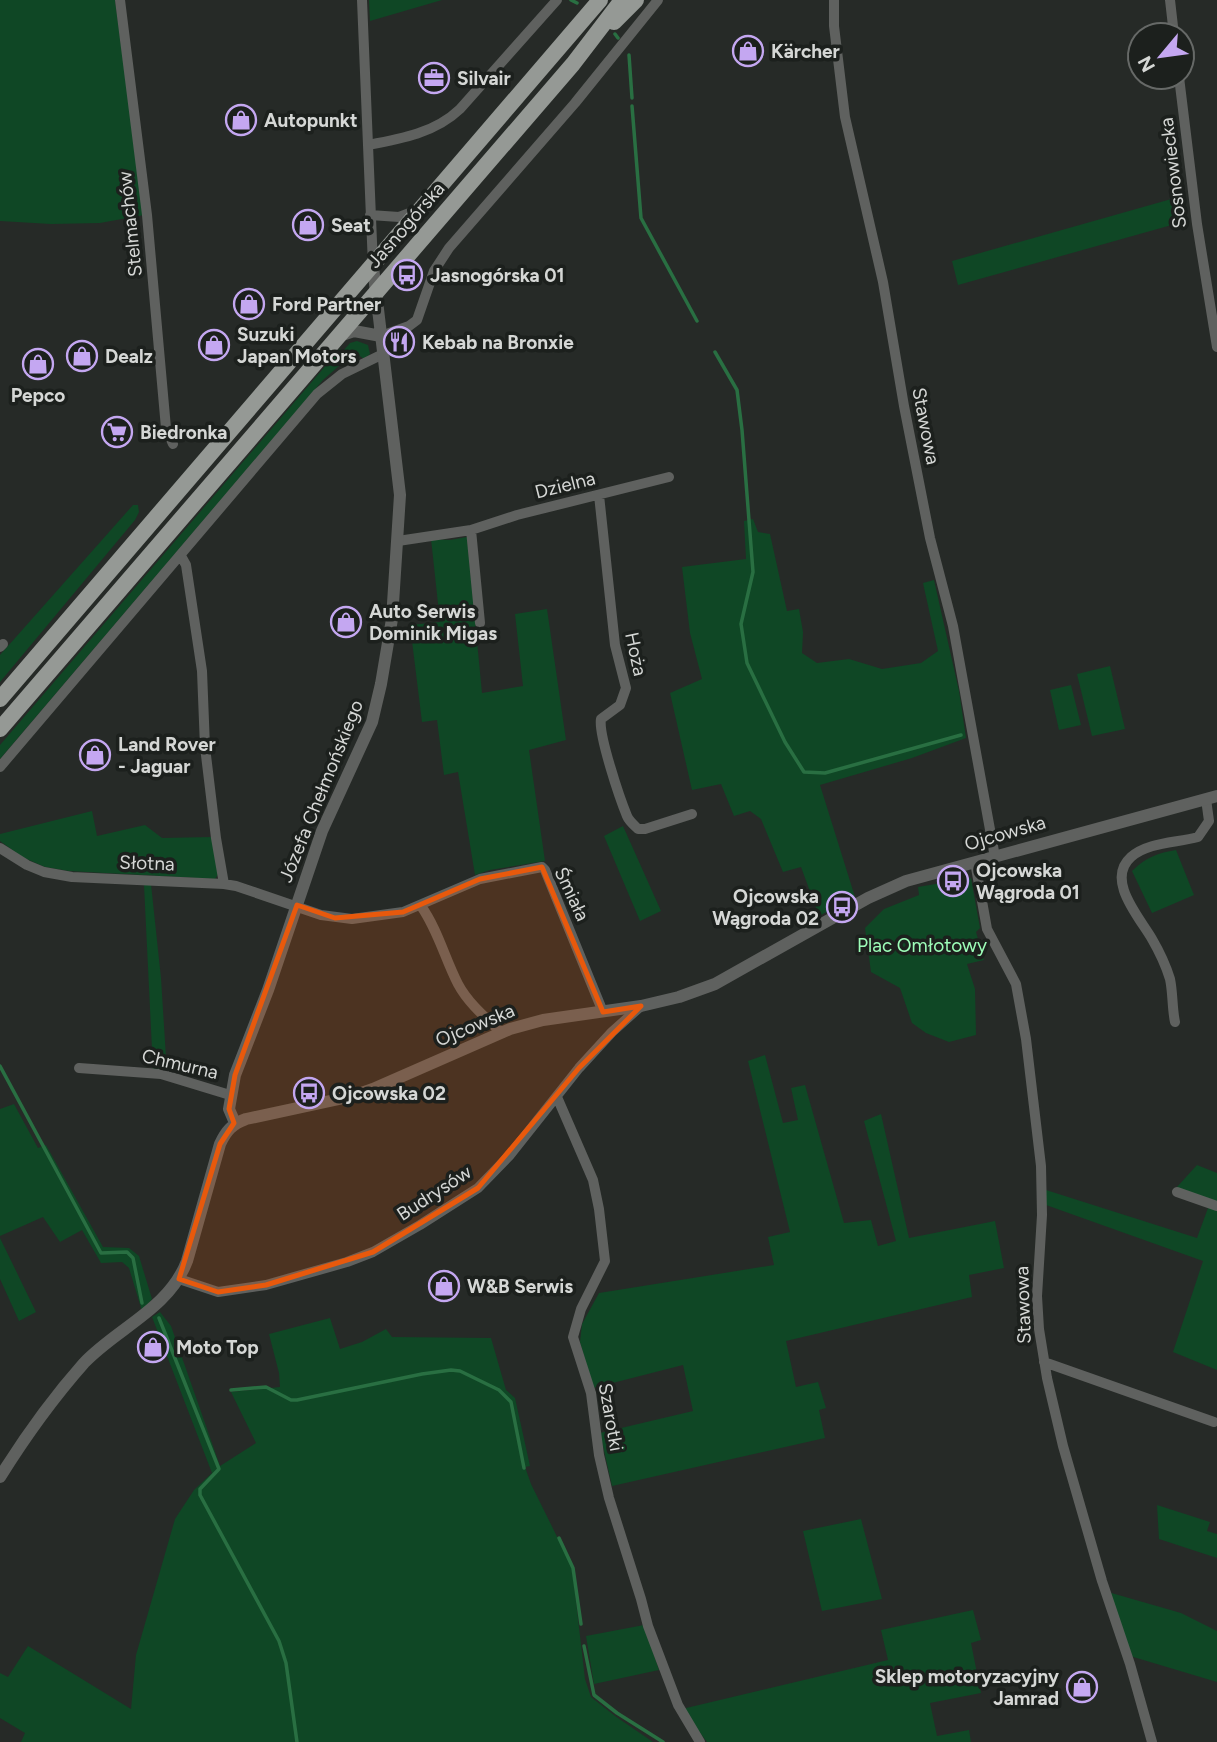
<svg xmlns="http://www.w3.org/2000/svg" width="1217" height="1742" font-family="Figtree,sans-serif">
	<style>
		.green { fill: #0f4725 }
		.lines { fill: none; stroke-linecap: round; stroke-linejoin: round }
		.stream { stroke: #296f42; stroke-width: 3.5 }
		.minor { stroke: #5f615f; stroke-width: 10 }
		.tertiary { stroke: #5f615f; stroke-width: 12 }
		.primary { stroke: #959995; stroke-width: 16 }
		.marked { fill: #e8590c; fill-opacity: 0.2; stroke: #e8590c; stroke-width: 5; stroke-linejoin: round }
		.labels { text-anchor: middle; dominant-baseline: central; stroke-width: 7; stroke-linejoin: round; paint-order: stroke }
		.poi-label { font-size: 19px; font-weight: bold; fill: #d5d7d5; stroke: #1c201d; text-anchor: start }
		.street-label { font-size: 19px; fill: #d5d7d5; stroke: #1c201d }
		.park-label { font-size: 19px; fill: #9dfdb8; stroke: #1c201d }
	</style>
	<rect width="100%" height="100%" fill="#262a27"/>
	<path class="green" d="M0,0h115l29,215 -44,8 -49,1 -51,-3z
		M369,0h73l-72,21z
		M1182,196l4,25 -228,64 -6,-24z
		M357,341l11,4 2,9 -6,5 -7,-5 -8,3 -26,23 -323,379v-14l340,-396 3,2 7,-8z
		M133,505h5l1,7 -4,8 -135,162v-27z
		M753,519l5,13 12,2 17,77 12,-2 4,23 -1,21 15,10 32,-4 33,10 39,-6 17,-12 -15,-68 11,-3 25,111 7,47 -54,20 -92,27 35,112 -36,19 -18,-49 -18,5 -22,-53 -11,-8 -16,5 -13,-32 -29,6 -22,-97 32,-14 -12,-46 -8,-66 64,-8 -2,-38z
		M467,537l15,156 41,-7 -8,-72 32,-5 19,131 -37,10 16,111 -55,9 -15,5 -17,-103 -14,3 -7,-55 -15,2 -12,-97 30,-3 -9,-83 19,1z
		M1110,666l15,63 -33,7 -15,-62z
		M1071,685l10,40 -22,5 -9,-40z
		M92,811l5,25 48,-11 17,13 50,-1 7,36 -4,6 -146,-8 -24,-4 -23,-10 -22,-16v-7z
		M623,826l38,85 -21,10 -36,-85z
		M1176,850l18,45 -42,18 -20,-42c14,-14 26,-18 44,-21z
		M971,878l9,50 -4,4 8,28 -17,4 8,25 1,46 -27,7 -23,-9 -14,-10 -12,-35 -29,-16 -6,-44 19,-19 35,-14 -1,-8z
		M151,884l10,94 6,95 -14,-3 -9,-185z
		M765,1055l18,68 15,-3 -7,-32 14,-3 39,138 27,-3 7,26 18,-5 -32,-120 17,-7 28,124 86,-17 9,47 -35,7 3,22 -186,44 10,46 22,-5 8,26 -7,2 6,28 -213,48 -12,-53 93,-22 -10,-46 -90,23 -13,-46 2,-18 17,-31 175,-28 -6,-28 22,-5 -42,-171z
		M14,1104l24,44 8,-3 57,102 26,1 10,8 13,43 -10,12 -13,-43 -7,-6 -21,1 -19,-33 -22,12 -17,-25 -43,19v-127z
		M1197,1165l20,8v197l-44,-18 30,-91 -157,-56v-15l151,48 11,-30 -32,-20z
		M0,1238l36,74 -17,9 -19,-42z
		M160,1312l11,14 49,140 36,-23 -25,-51 49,-5 -1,-14 -10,-39 61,-16 10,31 22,-7 24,-13 6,8 99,1 15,52 9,8 15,68 -5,1 6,17 41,83 13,112 6,18 24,19 38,26h-632l4,-9 -25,-15v-45l8,4 20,-31 103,63 5,-54 39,-136 19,-29 18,-17 -60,-156z
		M1157,1505l53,17 -3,9 10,3v24l-58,-19z
		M861,1519l21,80 -60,12 -19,-80z
		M1108,1592l73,21 36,18v51l-87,-26z
		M973,1610l8,30 -10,3 10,50 -51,10 7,33 32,-6 2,12h-264l-25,-33 206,-49 -7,-30z
		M644,1625l15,45 -65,14 -8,-48z"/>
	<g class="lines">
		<path class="stream" d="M571,0l6,3
			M615,34l3,4
			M629,55l3,43
			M632,106l9,112 56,103
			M715,352l22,38 5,40 11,142 -12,52 6,39 38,79 19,30 21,1 136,-38
			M0,1066l101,187 26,-1 6,6 9,45
			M159,1318l60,151 -19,20v6l79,146 7,22 11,79
			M231,1390l35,-3 25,13h6l125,-26 29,-4 9,1 39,19 12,12 13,66
			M559,1538l14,30 8,56
			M584,1646l10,49 23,18 46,29"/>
		<path class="minor" d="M120,0l27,215 19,213 7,16
			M362,0l11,266
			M834,0v26l11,91 38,165 21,124 26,132 23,88 42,231
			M1170,0l4,35
			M1179,77l18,147 20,123
			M368,145c33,-6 67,-12 92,-36l97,-109
			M370,215l29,2 16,-6
			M381,336l28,-10 8,-6 17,-49 15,-23 126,-145 83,-103
			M599,495l16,150 11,43 -6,17 -19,14c-3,15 19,80 26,97 2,5 7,9 11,13h7l47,-15
			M471,530l9,93
			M398,541l73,-11 46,-15 152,-38
			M181,556l5,9 16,106 3,76 11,91 8,46
			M0,647l3,-3
			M0,767l317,-373 25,-20 41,-20
			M0,848l27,17 17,7 28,5 152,7 12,2 85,29 31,4 51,-7 77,-33 62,-12 3,3 58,142
			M975,862l12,67 29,55 10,55 15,127 1,49 -5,81 2,33 8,49 16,68 39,135 28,83 22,78
			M421,906c17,24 24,53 37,78 10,19 28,34 44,49
			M1175,1022c-3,-14 -2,-29 -5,-43 -4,-13 -11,-28 -18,-40 -12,-21 -47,-59 -21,-82 17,-15 45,-14 67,-20l11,-16 -3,-22
			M79,1068l82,6 69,21
			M557,1097l36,83 6,29 6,52 -24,48 -8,28 18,56 8,62 10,43 32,101 7,27 30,79 22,37
			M1177,1192l40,14
			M179,1279l39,13 48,-7 81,-23 26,-10 47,-27 58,-37 32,-33 69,-87 33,-36 29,-26
			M1044,1362l170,60"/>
		<path class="tertiary" d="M339,336l15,-5 27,5
			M235,1123l-6,-14 6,-34 33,-85 54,-159 50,-109 9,-38 11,-65 8,-124 -27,-228
			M0,1477c25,-40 53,-79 84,-114 33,-35 85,-54 103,-102l33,-117c6,-13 12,-20 26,-25l107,-23 20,-7 137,-60 33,-9 98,-14 38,-9 36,-13 153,-86 38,-17 311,-85"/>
		<path class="primary" d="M614,22l22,-22
			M0,699l600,-699
			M0,729l573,-665 49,-64"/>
	</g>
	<path class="marked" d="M542,867l61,145 38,-6 -62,62 -101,120 -105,64 -107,33 -48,7 -39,-13 41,-135 14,-21 -5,-14 6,-34 62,-170 38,13 68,-6 77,-33z"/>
	<defs>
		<g id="shop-ring" transform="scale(1.575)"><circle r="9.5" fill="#1c201d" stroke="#c4a7f1" stroke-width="1.5"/><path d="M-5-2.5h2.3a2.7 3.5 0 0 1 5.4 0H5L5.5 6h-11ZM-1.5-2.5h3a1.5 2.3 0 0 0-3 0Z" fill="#c4a7f1"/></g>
		<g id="office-ring" transform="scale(1.575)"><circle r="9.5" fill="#1c201d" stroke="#c4a7f1" stroke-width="1.5"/><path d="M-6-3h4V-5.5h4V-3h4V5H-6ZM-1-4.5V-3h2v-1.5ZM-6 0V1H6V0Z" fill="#c4a7f1"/></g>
		<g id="bus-ring" transform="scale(1.575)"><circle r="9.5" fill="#1c201d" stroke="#c4a7f1" stroke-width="1.5"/><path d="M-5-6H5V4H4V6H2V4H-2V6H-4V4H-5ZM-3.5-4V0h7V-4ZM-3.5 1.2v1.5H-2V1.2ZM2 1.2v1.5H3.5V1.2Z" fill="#c4a7f1"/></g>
		<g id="restaurant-ring" transform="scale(1.575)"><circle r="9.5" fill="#1c201d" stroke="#c4a7f1" stroke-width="1.5"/><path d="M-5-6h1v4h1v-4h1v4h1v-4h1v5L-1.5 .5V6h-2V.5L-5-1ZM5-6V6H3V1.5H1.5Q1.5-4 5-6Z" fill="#c4a7f1"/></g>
		<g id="supermarket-ring" transform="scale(1.575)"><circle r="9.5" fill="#1c201d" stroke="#c4a7f1" stroke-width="1.5"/><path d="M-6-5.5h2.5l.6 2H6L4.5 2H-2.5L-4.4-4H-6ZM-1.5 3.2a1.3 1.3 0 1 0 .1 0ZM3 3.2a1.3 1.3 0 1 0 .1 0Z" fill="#c4a7f1"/></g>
	</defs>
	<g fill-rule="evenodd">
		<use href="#shop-ring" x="748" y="51"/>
		<use href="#office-ring" x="434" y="78"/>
		<use href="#shop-ring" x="241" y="120"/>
		<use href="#shop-ring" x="308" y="225"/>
		<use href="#bus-ring" x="407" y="275"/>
		<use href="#shop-ring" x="249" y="304"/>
		<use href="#restaurant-ring" x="399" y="342"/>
		<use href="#shop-ring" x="214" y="345"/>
		<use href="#shop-ring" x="82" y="356"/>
		<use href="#shop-ring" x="38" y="364"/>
		<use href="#supermarket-ring" x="117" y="432"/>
		<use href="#shop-ring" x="346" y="622"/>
		<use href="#shop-ring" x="95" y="755"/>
		<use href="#bus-ring" x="953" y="881"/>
		<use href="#bus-ring" x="842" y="907"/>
		<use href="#bus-ring" x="309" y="1093"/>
		<use href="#shop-ring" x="444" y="1286"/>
		<use href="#shop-ring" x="153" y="1347"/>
		<use href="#shop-ring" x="1082" y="1687"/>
	</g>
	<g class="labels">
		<g class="poi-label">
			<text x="771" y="51">Kärcher</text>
			<text x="457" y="78">Silvair</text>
			<text x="264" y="120">Autopunkt</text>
			<text x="331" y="225">Seat</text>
			<text x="430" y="275">Jasnogórska 01</text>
			<text x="272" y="304">Ford Partner</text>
			<text x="237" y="334">Suzuki<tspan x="237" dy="22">Japan Motors</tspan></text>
			<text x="422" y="342">Kebab na Bronxie</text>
			<text x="105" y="356">Dealz</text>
			<text x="38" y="395" text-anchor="middle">Pepco</text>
			<text x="140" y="432">Biedronka</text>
			<text x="369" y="611">Auto Serwis<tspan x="369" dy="22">Dominik Migas</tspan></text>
			<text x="118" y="744">Land Rover<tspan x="118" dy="22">- Jaguar</tspan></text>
			<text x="976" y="870">Ojcowska<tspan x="976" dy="22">Wągroda 01</tspan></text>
			<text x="819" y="896" text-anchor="end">Ojcowska<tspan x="819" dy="22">Wągroda 02</tspan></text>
			<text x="332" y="1093">Ojcowska 02</text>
			<text x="467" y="1286">W&amp;B Serwis</text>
			<text x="176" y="1347">Moto Top</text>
			<text x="1059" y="1676" text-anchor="end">Sklep motoryzacyjny<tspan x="1059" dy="22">Jamrad</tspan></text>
		</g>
		<g class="street-label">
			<text transform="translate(1173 173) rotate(-97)">Sosnowiecka</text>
			<text transform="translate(130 224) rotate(-96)">Stelmachów</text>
			<text transform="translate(406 225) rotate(-49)">Jasnogórska</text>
			<text transform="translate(926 426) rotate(79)">Stawowa</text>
			<text transform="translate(565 485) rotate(-14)">Dzielna</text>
			<text transform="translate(636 654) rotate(78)">Hoża</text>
			<text transform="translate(321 791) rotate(-68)">Józefa Chełmońskiego</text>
			<text transform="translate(1005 833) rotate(-16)">Ojcowska</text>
			<text transform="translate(147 863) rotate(2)">Słotna</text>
			<text transform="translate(572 894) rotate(65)">Śmiała</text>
			<text transform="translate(475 1025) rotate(-22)">Ojcowska</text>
			<text transform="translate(180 1064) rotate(13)">Chmurna</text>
			<text transform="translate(434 1193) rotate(-33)">Budrysów</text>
			<text transform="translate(1023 1305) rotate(-92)">Stawowa</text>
			<text transform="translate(611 1417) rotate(80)">Szarotki</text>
		</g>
		<g class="park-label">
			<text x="922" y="945">Plac Omłotowy</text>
		</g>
	</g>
	<g transform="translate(1161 56) rotate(241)"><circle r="33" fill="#1c201d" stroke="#666967" stroke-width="2"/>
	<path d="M0-5L12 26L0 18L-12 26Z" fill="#c4a7f1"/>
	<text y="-10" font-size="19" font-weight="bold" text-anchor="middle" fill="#d5d7d5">N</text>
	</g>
</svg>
